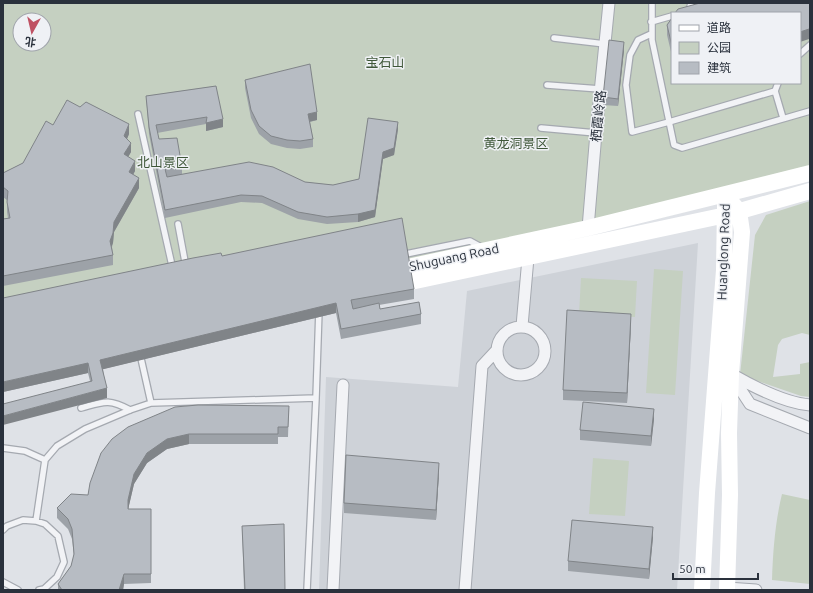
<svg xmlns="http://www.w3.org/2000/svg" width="813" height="593" font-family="Ubuntu,'Noto Sans SC',sans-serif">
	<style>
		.built { fill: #ced2d8 }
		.green { fill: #c5d0c1; fill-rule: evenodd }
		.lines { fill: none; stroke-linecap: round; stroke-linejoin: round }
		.lane-casing { stroke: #a5a9b0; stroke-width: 8 }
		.street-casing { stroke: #a5a9b0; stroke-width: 13 }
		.lane { stroke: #f2f3f6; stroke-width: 5.5 }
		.street { stroke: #f2f3f6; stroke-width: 11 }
		.secondary { stroke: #fff; stroke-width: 16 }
		.wall { fill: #9da2a8 }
		.shaded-wall { fill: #808488 }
		.building { fill: #b7bcc3; stroke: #808488 }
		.labels { text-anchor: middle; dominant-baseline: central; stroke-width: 3; stroke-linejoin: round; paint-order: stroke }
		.park-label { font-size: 13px; fill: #3f5739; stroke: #eff1f5 }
		.street-label { font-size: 13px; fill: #2a313c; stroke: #eff1f5 }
	</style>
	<rect width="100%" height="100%" fill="#dfe2e7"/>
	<path class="built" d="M698,243l-21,347h-358l7,-213 132,10 9,-96z"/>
	<path class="green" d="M3,3h807v177l-150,38 -422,90 -235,52zM672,13h128v70h-128zM20,20h24v24h-24z
		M810,201v134l-8,-2 -20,6 -4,6 -5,32 27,-3v-10l10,-2v35l-9,-1 -61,-21 15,-140 11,-20z
		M654,269l29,2 -8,124 -29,-2z
		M581,278l56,3 -2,36 -56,-3z
		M593,458l36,3 -4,55 -36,-2z
		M782,494l28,6v84l-38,-4c1,-29 3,-57 10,-86z"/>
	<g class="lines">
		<g class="lane-casing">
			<path id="lane" d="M652,3v37l22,105 8,3 128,-37
				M683,13l6,-2 2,-8
				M651,22l21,-6
				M651,34l-13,6 -8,15 -4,30 6,47 37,-10 106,-31 8,27
				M554,38l51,6
				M800,54l10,-9
				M547,85l53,4
				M775,91l3,-8
				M138,114l35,156
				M541,128l55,5
				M178,224l8,43
				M401,255l69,-14 11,6
				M140,354l11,49 165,-5 -9,192
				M316,398l3,-88
				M81,408c22,-6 27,-10 49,2
				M3,448l22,3 20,9
				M36,521l9,-61 12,-14 28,-17 45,-19 21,-7
				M3,530l4,-4 16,-6 13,1 9,3 13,12 6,26 -7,15 -13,12 -5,1
				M3,582l15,8"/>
		</g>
		<g class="street-casing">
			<path id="street" d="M588,228l8,-95 13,-130
				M522,326l6,-68
				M497 351a24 24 0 1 1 48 0a24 24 0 1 1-48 0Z
				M731,375l19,29 60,24
				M733,375c21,12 52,28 77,30
				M727,588l29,2
				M333,590l10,-205
				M465,590l17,-224 14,-15"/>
		</g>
		<use href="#lane" class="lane"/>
		<use href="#street" class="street"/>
		<path class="secondary" d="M389,271l199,-43 222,-55
			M392,286l334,-71 84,-24
			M702,590l5,-97 17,-223 1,-64
			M727,590l3,-95 -1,-62 2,-59 11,-142 -3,-21 -7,-8"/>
	</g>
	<path class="wall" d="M697,3h113v38l-1,-2 -111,-35z
		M672,18v38l-5,-21v-10z
		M624,50l-6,56 -15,-1v-8z
		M245,80l72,40 -7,2 3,17v8l-13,2 -13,-1 -16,-4 -12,-10 -8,-16 -6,-30z
		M216,86l7,41 -17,4v-7l-49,9 2,6 23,28v7l123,8 28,3 26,-6 39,-50 -4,26 -11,4 -8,58 -17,5 -31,2 -29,-5 -36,-16 -21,-1 -76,16 -16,-84 -3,-38z
		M53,125l76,9 -2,5 4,13 -3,5 7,14 -2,4 6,13 -25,44 -1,11 -1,4 1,8v10l-110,21v-67l5,-1 -1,-6v-12l-4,-3v-24l20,-10z
		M222,256l192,33v10l-35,6 1,4 41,5v10l-80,15 -5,-26 -233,56 4,29 -17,-17 -2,-8 -85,19z
		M631,324l-4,79 -64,-3v-10z
		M289,406l-1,31h-10v7h-89l-22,5 -20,14 -13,21 -6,25h23v74l-27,1 -1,6h-65v-6l13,-18 3,-10 -2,-17 -4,-10 -11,-11v-10l31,-13 13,-42z
		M654,419l-3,27 -71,-6v-10z
		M439,473l-3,47 -92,-7v-10z
		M242,526l43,64h-41z
		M653,537l-4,42 -81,-8v-10z"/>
	<path class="shaded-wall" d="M809,29v10l-9,3v-10z
		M624,42v8l-6,56v-7z
		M317,112v8l-9,2v-8z
		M223,119v8l-17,4v-8z
		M398,122v7l-4,26 -11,4 -8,58 -17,5v-8l25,-62z
		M129,124v10l-5,12v-10z
		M131,143v9l-7,12v-10z
		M135,161v10l-6,11v-10z
		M139,178v10l-25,44 -1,11 -3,7v-9l4,-19z
		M336,303v10l-236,57v-10z
		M631,314v10l-4,79v-10z
		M88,363v10l-85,19v-10z
		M107,388v10l-104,27v-9z
		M654,409v10l-3,27v-10z
		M189,434v10l-22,5 -20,14 -13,21 -6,26v-10l6,-26 13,-21 20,-14z
		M439,463v10l-3,47v-10z
		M653,527v10l-4,42v-10z
		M124,574v10l-1,6h-4z"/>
	<path class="building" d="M700,3h110v28l-1,-2 -9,3v-19h-125l3,-4z
		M672,18v28l-5,-21z
		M609,40l15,2 -6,57 -15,-2z
		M310,64l7,48 -9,2 5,25 -13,2 -13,-1 -16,-4 -12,-10 -8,-16 -6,-30z
		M216,86l7,33 -17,4 1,-6 -51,8 3,14 18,-1 5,29 -17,2 2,8 82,-15 24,5 32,15 28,3 26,-6 9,-61 30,4 -4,26 -11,4 -8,58 -17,4 -31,3 -29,-5 -36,-16 -21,-1 -76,15 -16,-83 -3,-31z
		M67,100l13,7 6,-5 43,22 -5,12 7,7 -7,11 11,7 -6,11 10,6 -25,44 -1,11 -3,8 3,14 -110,21v-57l7,-1 -3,-16 1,-11 -5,-4v-14l20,-10 23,-42 7,4z
		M402,218l12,71 -63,11 2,9 26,-6 1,6 39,-7 2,12 -80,15 -5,-26 -236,57 7,28 -104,28v-12l89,-23 -4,-18 -85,19v-84l190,-40 28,-5 1,3z
		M567,310l64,4 -4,79 -64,-3z
		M583,402l71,7 -3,27 -71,-6z
		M198,405l91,1 -1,21h-10v7h-89l-22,5 -20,14 -13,21 -6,26v9h23v65h-27l-5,16h-57l-4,-6 13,-18 3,-12 -2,-25 -4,-10 -11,-11 14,-14 17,1 2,-12 11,-30 11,-14 16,-12 47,-20z
		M346,455l93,8 -3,47 -92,-7z
		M572,520l81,7 -4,42 -81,-8z
		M284,524l1,66h-40l-3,-64z"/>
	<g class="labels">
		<g class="park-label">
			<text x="385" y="62">宝石山</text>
			<text x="516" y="143">黄龙洞景区</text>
			<text x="163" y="162">北山景区</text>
		</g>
		<g class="street-label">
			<text transform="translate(598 116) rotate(-84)">栖霞岭路</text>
			<text transform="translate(723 252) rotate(-88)">Huanglong Road</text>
			<text transform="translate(454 257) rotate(-12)">Shuguang Road</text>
		</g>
	</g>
	<rect width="813" height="593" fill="none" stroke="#2a313c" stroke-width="8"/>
	<rect x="671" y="12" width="130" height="72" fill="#eff1f5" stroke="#a0a4ab"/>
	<rect x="679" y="25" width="20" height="6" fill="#ffffff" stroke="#a0a4ab"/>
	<text x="707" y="32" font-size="12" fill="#2a313c">道路</text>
	<rect x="679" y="42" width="20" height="12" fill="#c5d0c1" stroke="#a0a4ab"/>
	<text x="707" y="52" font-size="12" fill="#2a313c">公园</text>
	<rect x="679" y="62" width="20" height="12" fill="#b7bcc3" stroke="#a0a4ab"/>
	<text x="707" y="72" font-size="12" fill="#2a313c">建筑</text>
	<g transform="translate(32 32) rotate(188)"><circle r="19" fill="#eff1f5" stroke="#a0a4ab"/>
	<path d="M0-3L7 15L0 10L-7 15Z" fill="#bf5163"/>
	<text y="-6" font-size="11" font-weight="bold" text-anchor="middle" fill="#2a313c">北</text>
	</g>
	<path d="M673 573v6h85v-6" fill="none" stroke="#2a313c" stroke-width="2"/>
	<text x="679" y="573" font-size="12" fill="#2a313c" stroke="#eff1f5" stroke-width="3" paint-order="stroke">50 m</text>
</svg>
